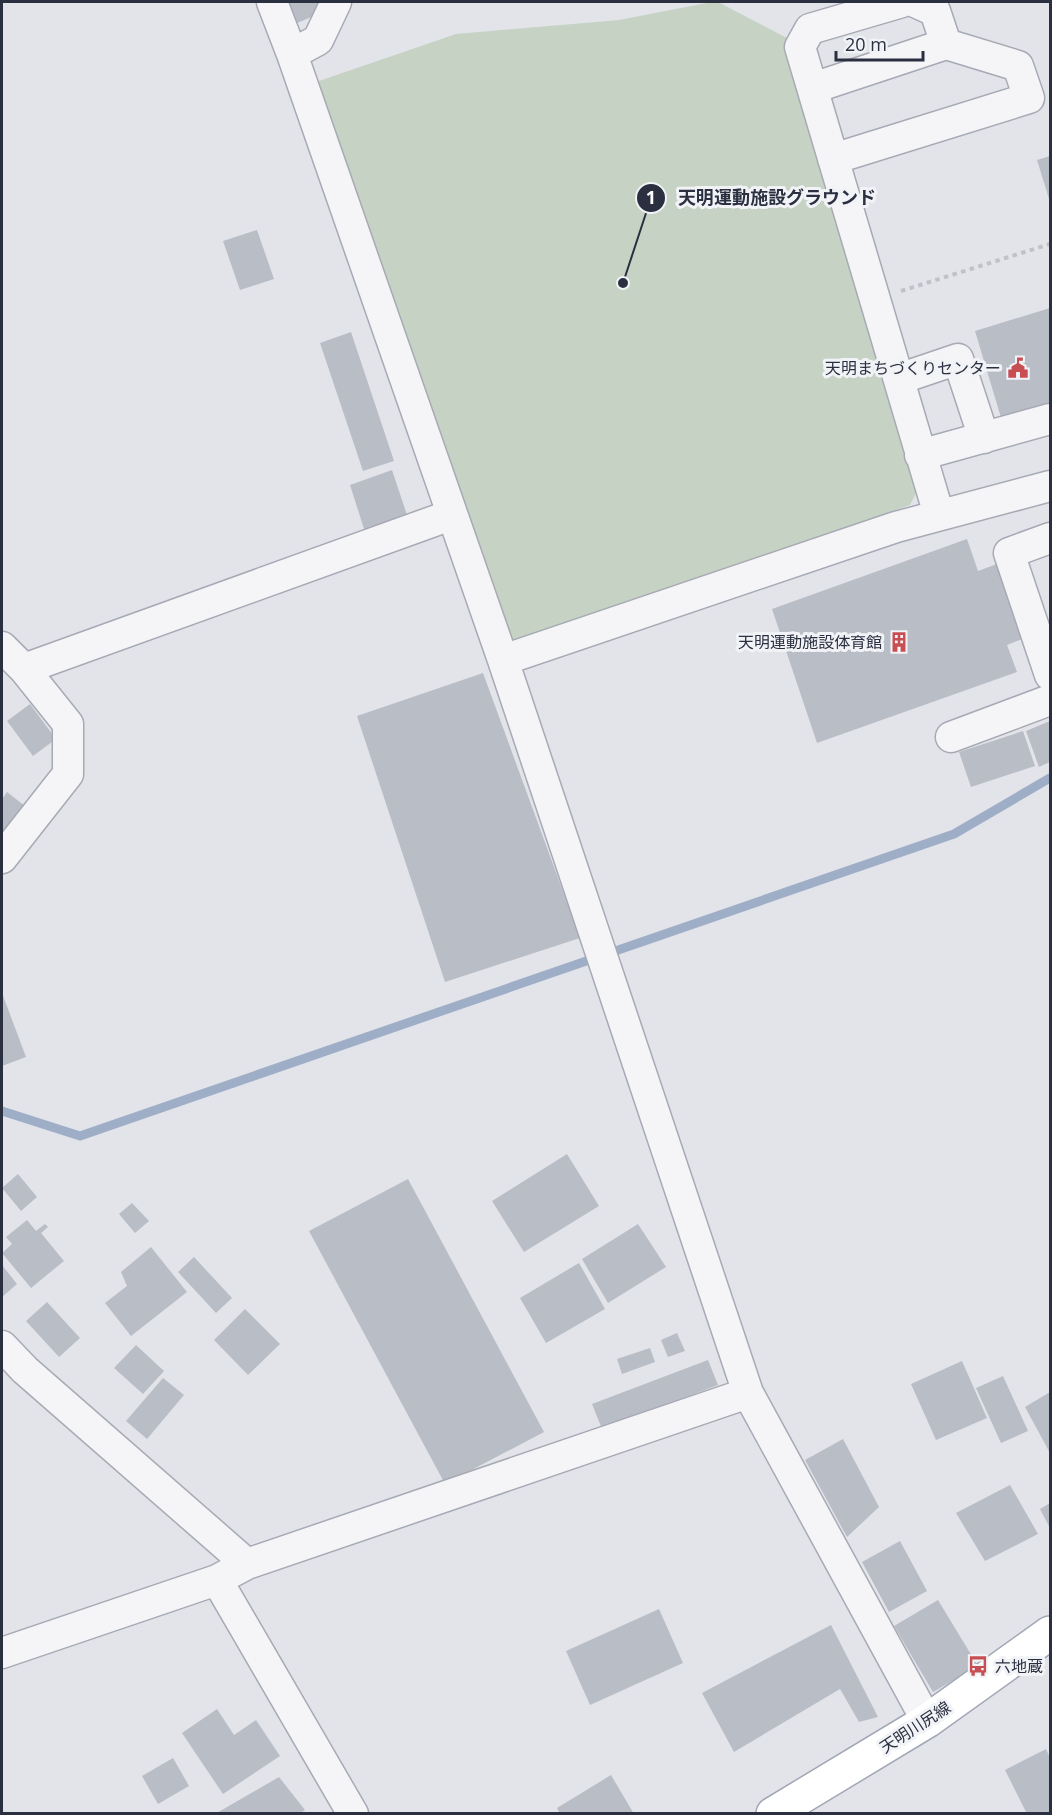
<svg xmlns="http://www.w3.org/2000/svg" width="1052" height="1815" font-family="'Open Sans','Noto Sans JP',sans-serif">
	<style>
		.green { fill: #c6d3c4 }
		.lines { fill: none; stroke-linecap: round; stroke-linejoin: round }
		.stream { stroke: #9faec7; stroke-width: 9 }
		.building { fill: #b9bdc6 }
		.minor-casing { stroke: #a7aab4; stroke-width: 33 }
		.major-casing { stroke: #a2a7b5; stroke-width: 36 }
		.path { stroke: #c0c2c8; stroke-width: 4; stroke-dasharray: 4.5 4.5; stroke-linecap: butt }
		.minor { stroke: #f5f5f8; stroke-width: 30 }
		.major { stroke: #fff; stroke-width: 33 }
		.labels { text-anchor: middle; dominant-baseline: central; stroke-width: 6; stroke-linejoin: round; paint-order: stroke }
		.poi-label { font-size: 16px; fill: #2b3041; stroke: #f2f3f7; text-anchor: end }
		.street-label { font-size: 16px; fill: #2b3041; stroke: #f2f3f7 }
		.leader { fill: none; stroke: #2b3041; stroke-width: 2 }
		.callout-dot { fill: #2b3041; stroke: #f2f3f7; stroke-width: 2 }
		.mark-label { font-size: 18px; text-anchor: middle; font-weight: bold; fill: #fff }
		.callout-label { font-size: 18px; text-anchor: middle; font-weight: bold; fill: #2b3041; stroke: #f2f3f7; stroke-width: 6; stroke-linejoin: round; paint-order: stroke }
	</style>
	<rect width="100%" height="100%" fill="#e2e4ea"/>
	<path class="green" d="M712,2h6l71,37 132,444 -11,22 -402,143 -192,-566 140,-48 163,-14z"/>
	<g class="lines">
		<path class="stream" d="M2,1111l78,25 874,-302 96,-56"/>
	</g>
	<path class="building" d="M288,2h34l4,9 -29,12z
		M1050,156v46l-13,-42z
		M257,230l17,49 -34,11 -17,-49z
		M1050,308v97l-48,16 -27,-90z
		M351,332l43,129 -31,10 -43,-128z
		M392,470l16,48 -43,14 -15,-47z
		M967,539l11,32 19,-7 25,75 -15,6 10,27 -200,71 -45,-134z
		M483,673l97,265 -135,44 -88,-266z
		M30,704l26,35 -23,17 -26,-35z
		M1050,721v41l-11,5 -13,-36z
		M1023,731l12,35 -64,21 -12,-35z
		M7,792l23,18 -28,25v-36z
		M2,993l24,64 -24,9z
		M567,1154l32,52 -75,46 -32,-51z
		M18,1174l19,23 -16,14 -19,-23z
		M408,1179l136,253 -99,52 -136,-253z
		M132,1203l17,18 -14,12 -16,-19z
		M27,1220l9,11 9,-7 3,3 -7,6 23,28 -33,27 -29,-35 10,-9 -6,-7z
		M638,1224l28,43 -58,36 -26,-44z
		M151,1247l36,45 -56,44 -26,-33 22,-17 -6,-14z
		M194,1257l38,41 -16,15 -38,-41z
		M579,1263l26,46 -59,34 -26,-45z
		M2,1265l15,19 -15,13z
		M47,1302l33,36 -21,19 -33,-36z
		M245,1309l35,35 -32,31 -34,-35z
		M677,1333l8,18 -17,6 -7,-17z
		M136,1345l28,26 -21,23 -29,-26z
		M650,1348l5,14 -33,12 -5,-15z
		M708,1360l10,25 -116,44 -10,-25z
		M962,1361l25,57 -51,22 -25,-56z
		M1003,1376l25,55 -27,12 -25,-55z
		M163,1378l21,17 -37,44 -21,-18z
		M1050,1392v61l-25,-46z
		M843,1439l36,68 -32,30 -42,-77z
		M1010,1485l28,49 -53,27 -29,-48z
		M1050,1503v25l-10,-19z
		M900,1541l27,50 -38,21 -27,-50z
		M938,1600l40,66 -45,26 -39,-66z
		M659,1609l24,54 -93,42 -24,-54z
		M831,1625l47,92 -19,5 -19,-33 -106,63 -32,-59z
		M217,1709l17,26 22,-15 24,36 -57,38 -41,-61z
		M1046,1749l4,9v56h-23l-22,-44z
		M173,1758l16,28 -31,18 -16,-28z
		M611,1775l23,39h-74l-3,-6z
		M279,1777l26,33 -6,4h-84z"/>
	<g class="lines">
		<g class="minor-casing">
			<path id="minor" d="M272,2l20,52 211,606 245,733 179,328
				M902,2l-92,27 -10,18 139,468
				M292,54l26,-14 18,-38
				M813,88l133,-44 -11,-33 -20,-9
				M833,159l196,-61 -11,-32 -72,-22
				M899,379l59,-20 26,79
				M920,455l130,-36
				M1050,538l-41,15 41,122
				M2,647l22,22 44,55v50l-66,84
				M503,660l393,-133 154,-41
				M24,669l427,-154
				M951,737l99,-37
				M2,1346l23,24 222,194
				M217,1580l136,234
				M2,1653l215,-73 30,-16 501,-171"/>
		</g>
		<g class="major-casing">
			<path id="major" d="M773,1814l154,-93 123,-88"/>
		</g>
		<path class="path" d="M901,291l149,-47"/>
		<use href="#minor" class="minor"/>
		<use href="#major" class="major"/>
	</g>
	<defs>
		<g id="civic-bare" transform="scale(1.62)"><path d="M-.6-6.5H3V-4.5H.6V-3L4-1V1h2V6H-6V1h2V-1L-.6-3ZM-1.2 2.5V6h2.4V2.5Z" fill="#c74f54" stroke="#f2f3f7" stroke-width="2.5" paint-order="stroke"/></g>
		<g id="building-bare" transform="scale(1.62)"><path d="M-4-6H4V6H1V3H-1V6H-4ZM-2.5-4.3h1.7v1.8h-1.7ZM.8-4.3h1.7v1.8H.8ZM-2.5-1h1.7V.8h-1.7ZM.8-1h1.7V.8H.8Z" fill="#c74f54" stroke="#f2f3f7" stroke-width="2.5" paint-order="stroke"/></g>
		<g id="bus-bare" transform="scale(1.62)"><path d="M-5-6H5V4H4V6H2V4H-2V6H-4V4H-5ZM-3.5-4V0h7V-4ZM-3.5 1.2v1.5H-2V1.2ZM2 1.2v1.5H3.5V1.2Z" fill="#c74f54" stroke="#f2f3f7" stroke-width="2.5" paint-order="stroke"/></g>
	</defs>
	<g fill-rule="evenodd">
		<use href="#civic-bare" x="1018" y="368"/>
		<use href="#building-bare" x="899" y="642"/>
		<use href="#bus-bare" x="978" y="1666"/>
	</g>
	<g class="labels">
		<g class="poi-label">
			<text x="1001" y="368">天明まちづくりセンター</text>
			<text x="882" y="642">天明運動施設体育館</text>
			<text x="995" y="1666" text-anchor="start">六地蔵</text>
		</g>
		<g class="street-label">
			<text transform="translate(915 1727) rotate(-33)">天明川尻線</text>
		</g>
	</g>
	<path class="leader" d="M623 283L651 198"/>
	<g class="callout-dot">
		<circle cx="623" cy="283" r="6"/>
		<circle cx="651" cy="198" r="15"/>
	</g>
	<g class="mark-label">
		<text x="651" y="204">1</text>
	</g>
	<g class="callout-label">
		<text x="777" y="204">天明運動施設グラウンド</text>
	</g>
	<rect width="1052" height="1815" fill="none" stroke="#2b3041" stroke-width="6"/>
	<path d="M836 51v9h87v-9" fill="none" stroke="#2b3041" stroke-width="3"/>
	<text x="845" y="51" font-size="18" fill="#2b3041" stroke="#f2f3f7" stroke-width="4.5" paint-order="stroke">20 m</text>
</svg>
